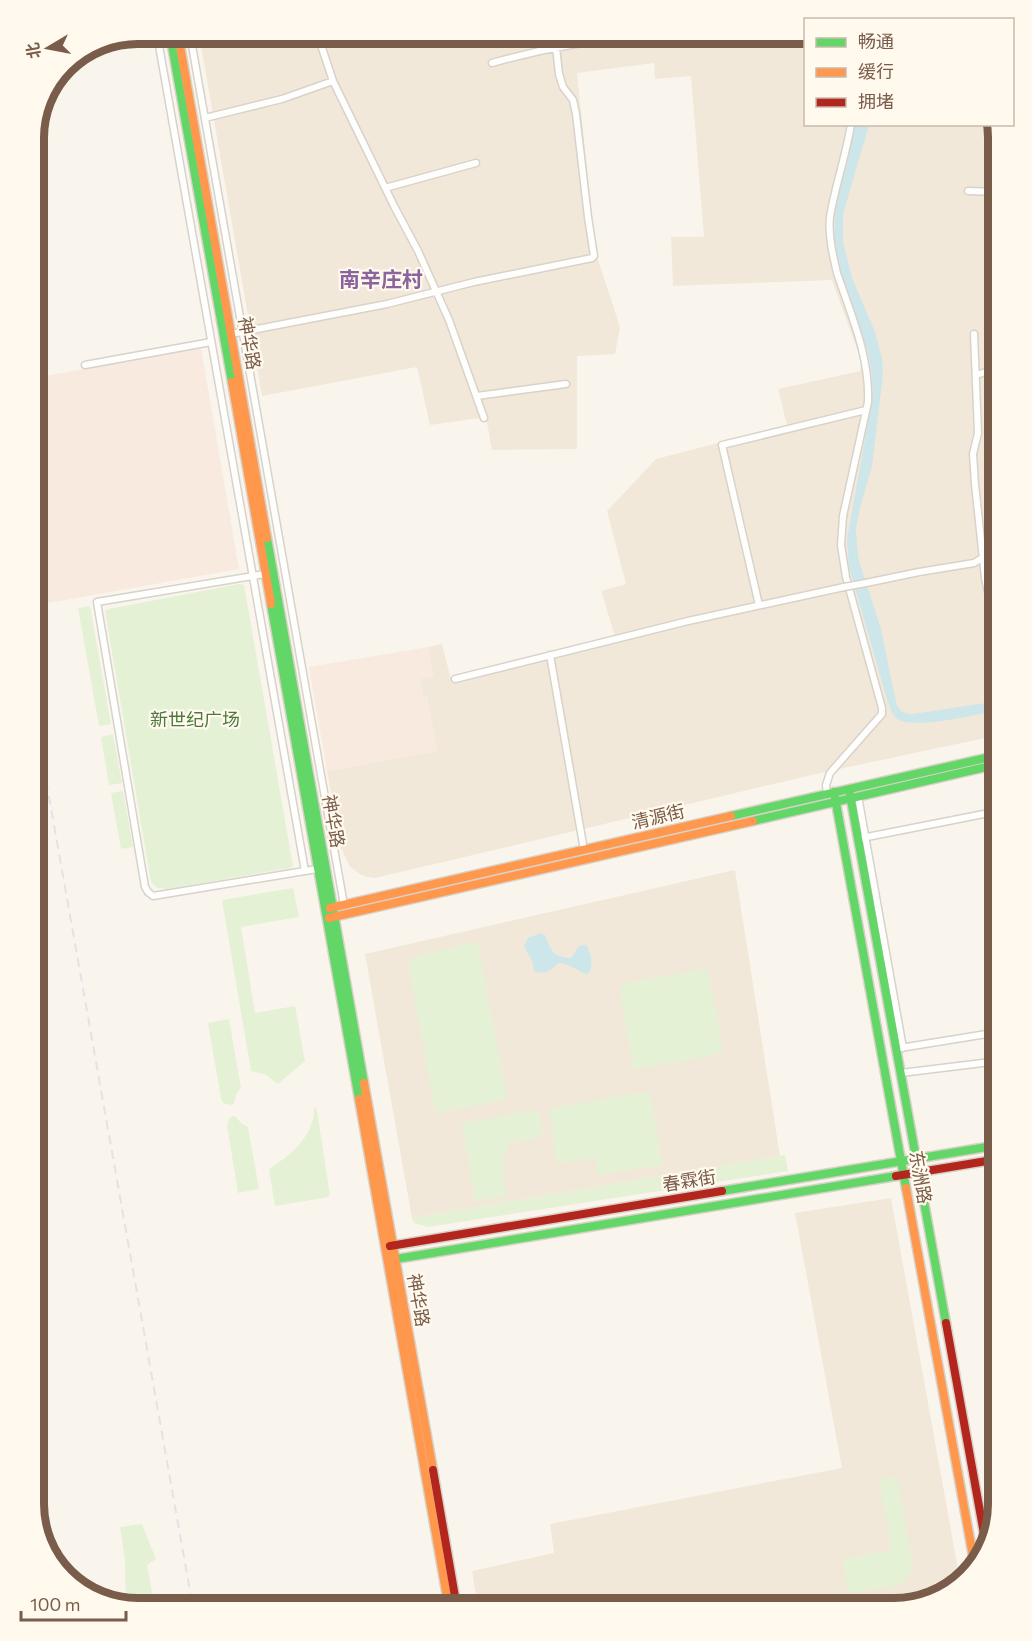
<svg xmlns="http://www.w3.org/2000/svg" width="1032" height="1641" font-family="Commissioner,'Noto Sans SC',sans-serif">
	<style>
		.residential { fill: #f2e8d9 }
		.commercial { fill: #f9eadf }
		.green { fill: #e4f1d5 }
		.water { fill: #cce6ea }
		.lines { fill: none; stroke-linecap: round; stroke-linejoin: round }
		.street-casing { stroke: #d8d2ca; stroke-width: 9 }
		.fast-casing { stroke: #d8d1c8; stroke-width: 11 }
		.slow-casing { stroke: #d8d1c8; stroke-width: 11 }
		.jam-casing { stroke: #d8d1c8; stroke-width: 11 }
		.street { stroke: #fefefc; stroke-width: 6 }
		.fast { stroke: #63d668; stroke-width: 8 }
		.slow { stroke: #ff974d; stroke-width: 8 }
		.jam { stroke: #b3261e; stroke-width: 8 }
		.rail { stroke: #e5e2e5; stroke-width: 2; stroke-dasharray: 9 6; stroke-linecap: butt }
		.street-bridge-casing { stroke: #d8d2ca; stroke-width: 9; stroke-linecap: butt }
		.street-bridge { stroke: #fefefc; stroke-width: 6 }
		.labels { text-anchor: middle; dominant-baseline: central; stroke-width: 4.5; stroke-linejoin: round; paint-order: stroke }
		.street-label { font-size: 18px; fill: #795c49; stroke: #fff9ee }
		.park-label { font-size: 18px; fill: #4c7a3d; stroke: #fff9ee }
		.quarter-label { font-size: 21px; font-weight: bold; fill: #8c649d; stroke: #fff9ee }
		.rim { fill: none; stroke: #795c49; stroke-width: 8 }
	</style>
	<rect width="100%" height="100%" fill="#f9f5ec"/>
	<path class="residential" d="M805,34l1,90 190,1 3,13v597l-183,39 -441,104 -8,-1 -7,-3 -10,-7 -9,-19 -14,-77 110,-20 -10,-55h-4l-3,-18 13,-2 -5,-29 14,-3 10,39 257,-64 -1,-7 -93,24 -14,-45 25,-7 -19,-73 49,-52 131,-34 -9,-36 82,-18 1,-4 -1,-10 -28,-77 -159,6 -2,-49h33l-13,-161 -36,3 -1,-16 -77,10 19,180 24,74 -5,27 -38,2v93l-85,1 -6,-33 -56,8 -13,-58 -155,29 -62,-356z
		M735,870l45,286 -368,62 -47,-264z
		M891,1198l69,382 -19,17 -47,11h-416l-6,-37 82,-18 -4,-29 292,-56 -47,-255z"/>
	<path class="commercial" d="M201,348l38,221 -191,34 -12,-27 -3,-19v-179z
		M428,647l5,29 -13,3 3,17h4l10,55 -110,20 -18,-104z"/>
	<path class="green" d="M239,584l5,1 49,281 -3,2 -124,21 -9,-1 -6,-6 -46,-271 4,-2z
		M90,606l21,118 -12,2 -21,-118z
		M113,734l9,49 -13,2 -8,-48z
		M123,791l10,56 -12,2 -10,-56z
		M293,888l6,29 -58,10 14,86 40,-7 10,55 -27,23 -12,-9 -15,-4 -29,-171z
		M474,942h3l1,2 29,153 -3,3 -69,13 -26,-147 2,-8z
		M705,969l3,1 1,5 14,74 -9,6 -77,14 -4,-2 -13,-77 5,-7z
		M229,1019l12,69 -4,4 -3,11 -3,2 -8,-2 -2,-5 -13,-75z
		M650,1091l13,74 -65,10 -3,-17 -38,6 -8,-53 3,-3z
		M314,1106l3,5 13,84 -2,2 -53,9 -6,-37c22,-14 47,-35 45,-63z
		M536,1110l3,1 4,23 -3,3 -31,6 -2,9 -4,4 -1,5 5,31 -1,4 -31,5 -13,-75 2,-3z
		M232,1116h3l6,7 7,4 11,62 -21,4 -11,-68 2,-6z
		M785,1155l3,16 -360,56 -14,-4 -2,-5z
		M897,1476l16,93 -10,15 -55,9 -6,-34 49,-9 -12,-71z
		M142,1524l14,35 -9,6 8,43h-24l-5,-2 -1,-46 -5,-33z"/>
	<path class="water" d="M854,125h15l-26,89v28l9,36 23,54 7,27 1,15 -11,92 -12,42 -4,21 1,17 2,15 22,68 15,73c2,9 8,12 17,12l86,-13v9c-19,4 -90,21 -103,8 -6,-6 -7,-15 -10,-22l-37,-129 -2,-28 24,-133c9,-57 -24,-93 -34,-146 -3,-21 -4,-42 1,-64 3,-13 8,-26 11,-40 2,-10 3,-21 5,-31z
		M541,933l4,2c6,15 7,22 26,23l8,-12 7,-1c5,7 7,18 4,27l-4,2c-11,-4 -16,-11 -28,-11 -7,8 -13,12 -24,8l-1,-8 -9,-17 4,-8z"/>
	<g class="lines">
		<g class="street-casing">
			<path id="street" d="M790,34l16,8
				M319,39l14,42 61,125 24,45 31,69 35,98
				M158,40l147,831
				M191,40l153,865
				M492,63c49,-14 99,-23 150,-27
				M205,118l77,-19 51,-18
				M385,188l91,-25
				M968,191l31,1
				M231,334l156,-30 87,-22 118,-24 2,-2 -6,-39 -12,-103 -3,-14 -10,-13 -4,-13 -3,-27
				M974,334l4,99 -5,21 2,30 10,94 14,64
				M85,365l126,-23
				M976,375l23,-7
				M477,396l89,-12
				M265,574l-168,28 48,285 3,5 5,4 164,-27
				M866,583l53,-11 55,-9 8,-5 17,-2
				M759,605l-37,-160 144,-35
				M550,655l34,195
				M455,679l233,-58 156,-34
				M827,794l-1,-9 4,-12 52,-59v-6l-36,-131 -5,-32 2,-29 25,-114c2,-45 -17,-87 -31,-129 -4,-17 -9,-38 -7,-56 5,-31 16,-61 21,-93
				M858,796l45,252
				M862,838l137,-27
				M900,1048l99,-16
				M901,1073l98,-12"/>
		</g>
		<g class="fast-casing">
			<path id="fast" d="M171,40l61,342
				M267,538l97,545
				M271,604l88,495
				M849,789l97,534
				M834,792l72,396
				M731,816l268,-61
				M753,821l246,-57
				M722,1191l277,-46
				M390,1260l506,-84"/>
		</g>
		<g class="slow-casing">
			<path id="slow" d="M179,40l88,498
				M232,382l39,222
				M330,908l401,-92
				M329,918l424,-97
				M364,1083l69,387
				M359,1099l90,509
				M906,1188l69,379"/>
		</g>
		<g class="jam-casing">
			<path id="jam" d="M896,1176l103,-17
				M390,1246l332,-55
				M946,1323l40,222
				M433,1470l24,138"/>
		</g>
		<use href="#street" class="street"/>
		<use href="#fast" class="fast"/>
		<use href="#slow" class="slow"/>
		<use href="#jam" class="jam"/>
		<path class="rail" d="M33,707l160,901"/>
		<g class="street-bridge-casing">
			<path id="street-bridge" d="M844,587l22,-4"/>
		</g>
		<use href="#street-bridge" class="street-bridge"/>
	</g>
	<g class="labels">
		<g class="street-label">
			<text transform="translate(250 343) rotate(80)">神华路</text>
			<text transform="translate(658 816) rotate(-13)">清源街</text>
			<text transform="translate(334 821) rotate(80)">神华路</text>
			<text transform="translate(921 1177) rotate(80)">东洲路</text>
			<text transform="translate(689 1180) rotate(-9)">春霖街</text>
			<text transform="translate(419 1300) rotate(80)">神华路</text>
		</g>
		<g class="park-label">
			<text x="195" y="719">新世纪广场</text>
		</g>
		<g class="quarter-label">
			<text x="381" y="278">南辛庄村</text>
		</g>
	</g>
	<path d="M0 0H1032V1641H0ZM138 44H894A94 94 0 0 1 988 138V1504A94 94 0 0 1 894 1598H138A94 94 0 0 1 44 1504V138A94 94 0 0 1 138 44Z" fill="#fff9ee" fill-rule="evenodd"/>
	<path class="rim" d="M138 44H894A94 94 0 0 1 988 138V1504A94 94 0 0 1 894 1598H138A94 94 0 0 1 44 1504V138A94 94 0 0 1 138 44Z"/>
	<rect x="804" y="18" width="210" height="108" fill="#fff9ee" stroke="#c9baac" stroke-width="1.5"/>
	<rect x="816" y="38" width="30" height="9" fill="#63d668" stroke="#c9baac" stroke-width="1.5"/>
	<text x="858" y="48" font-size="18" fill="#795c49">畅通</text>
	<rect x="816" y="68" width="30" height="9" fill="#ff974d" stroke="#c9baac" stroke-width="1.5"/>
	<text x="858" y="78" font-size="18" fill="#795c49">缓行</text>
	<rect x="816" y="98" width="30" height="9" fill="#b3261e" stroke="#c9baac" stroke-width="1.5"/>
	<text x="858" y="108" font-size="18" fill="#795c49">拥堵</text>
	<g transform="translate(48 48) rotate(260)" stroke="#fff9ee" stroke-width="4.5" paint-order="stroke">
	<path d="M0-4.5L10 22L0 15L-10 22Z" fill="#795c49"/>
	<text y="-9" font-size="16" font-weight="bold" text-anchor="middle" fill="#795c49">北</text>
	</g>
	<path d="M21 1611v9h105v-9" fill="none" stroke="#795c49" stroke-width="3"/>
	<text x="30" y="1611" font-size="18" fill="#795c49" stroke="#fff9ee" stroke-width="4.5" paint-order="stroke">100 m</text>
</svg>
